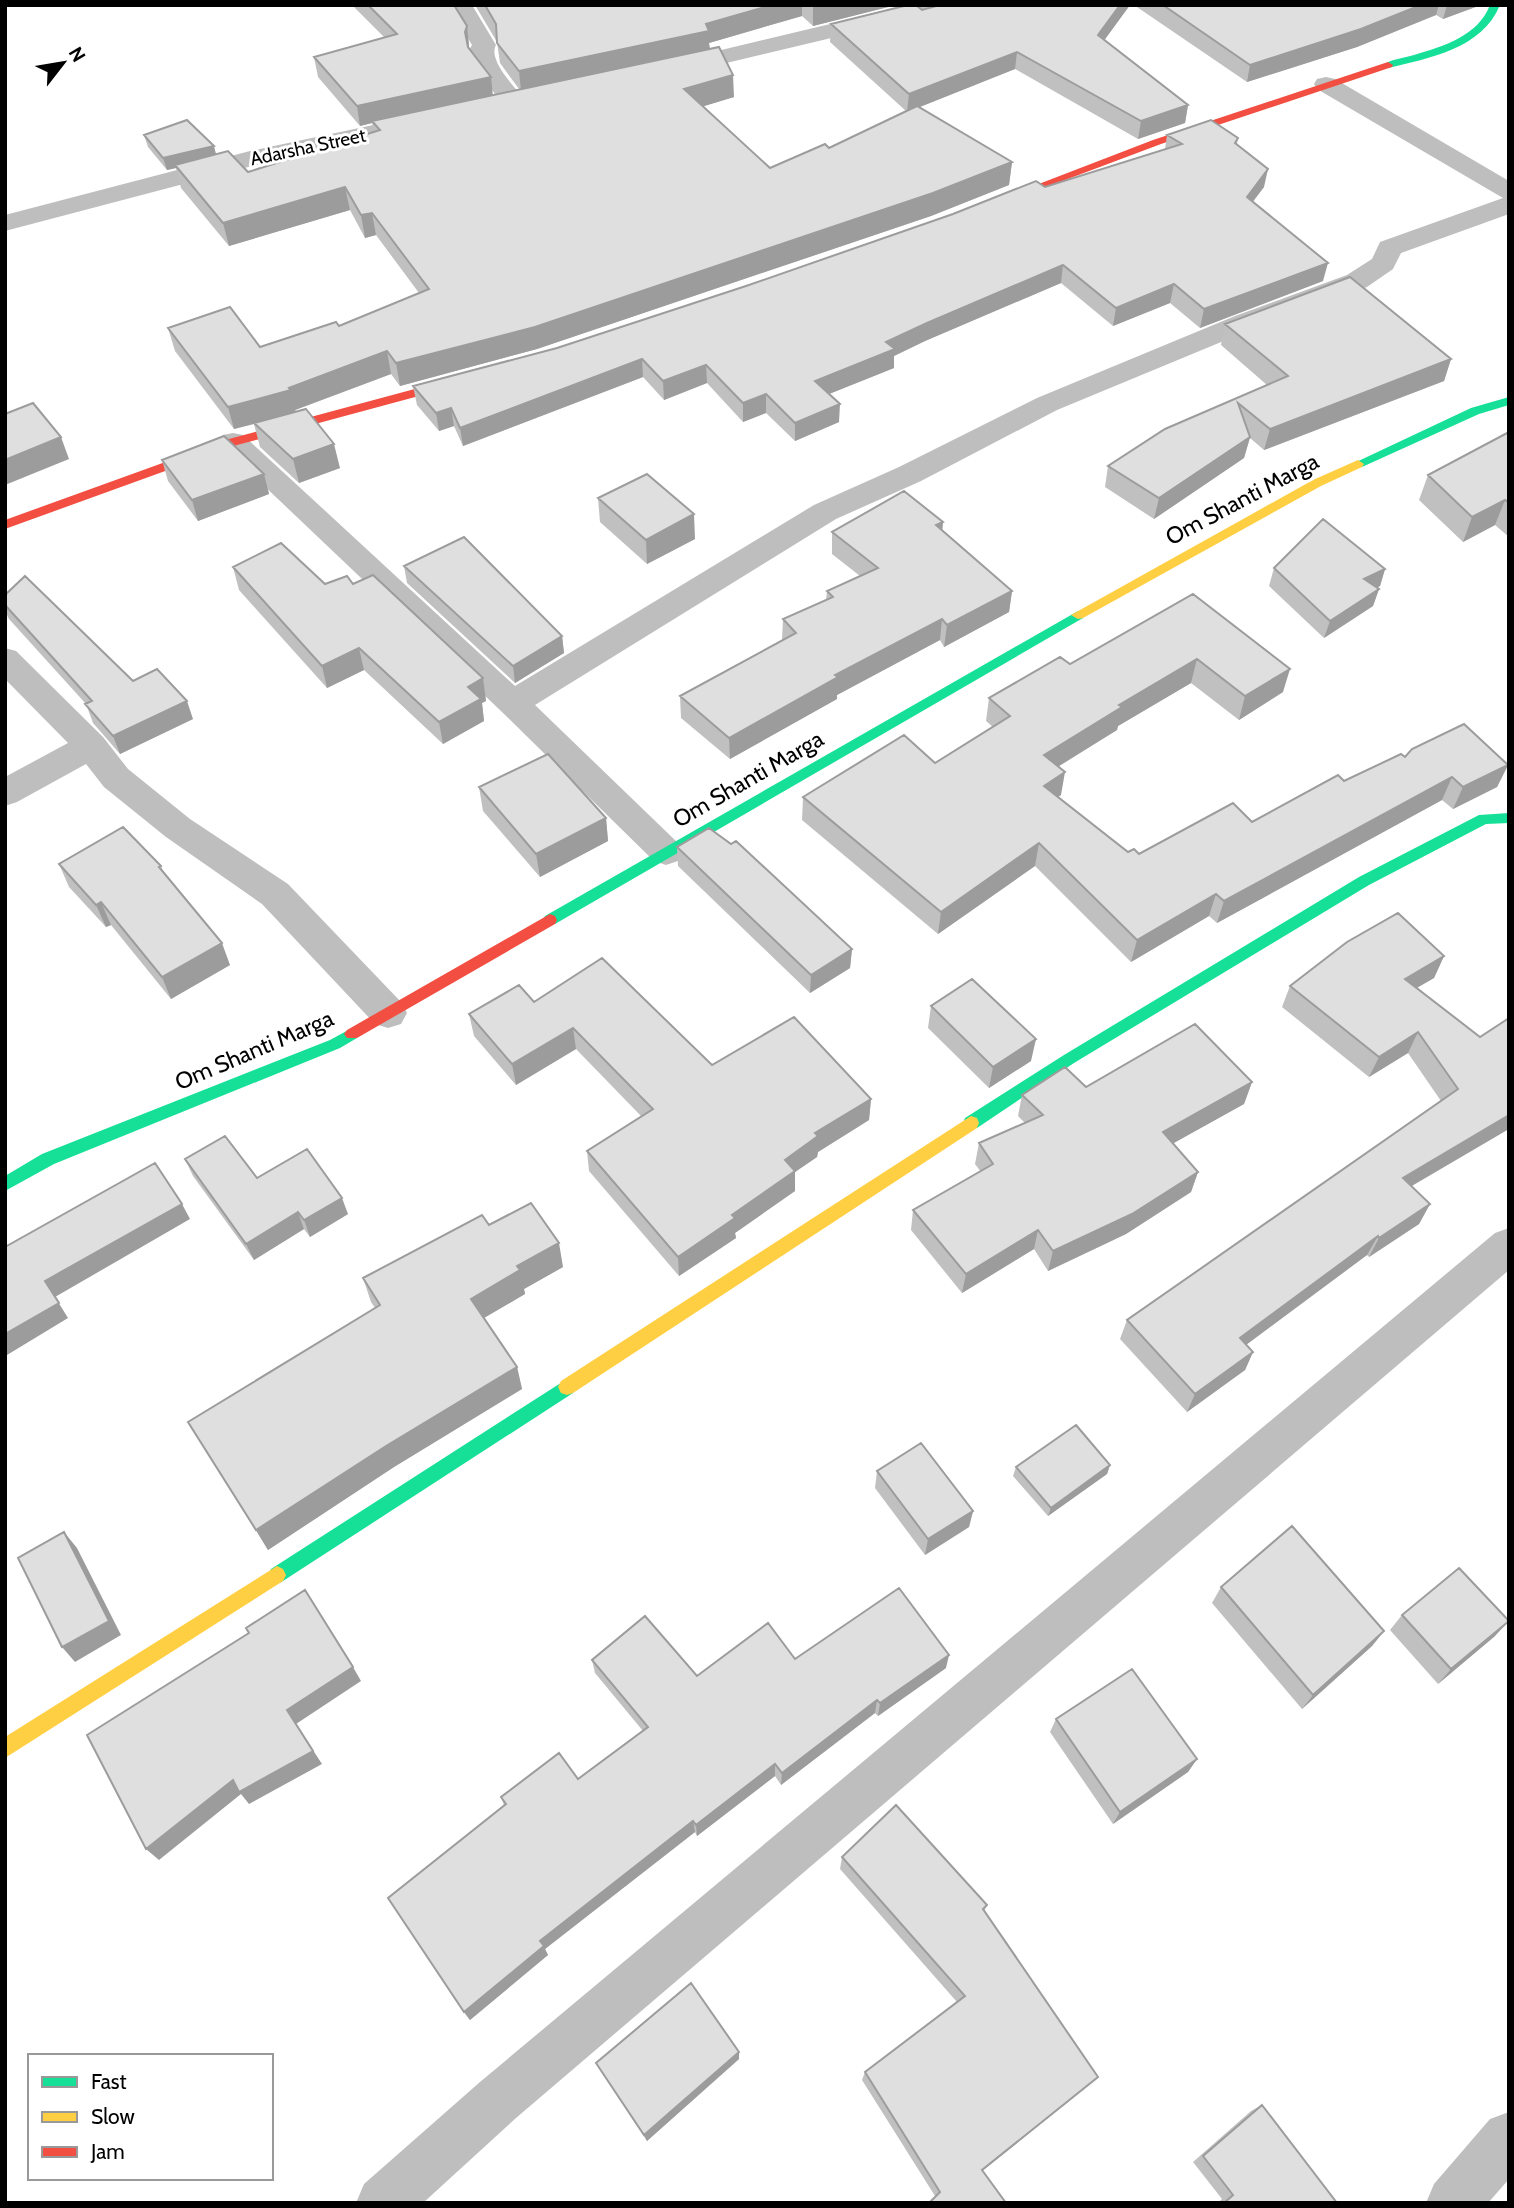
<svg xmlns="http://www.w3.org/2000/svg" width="1514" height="2208" font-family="Cabin,sans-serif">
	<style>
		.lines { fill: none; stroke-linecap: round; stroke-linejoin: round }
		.street { fill: #bebebe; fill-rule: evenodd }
		.fast { fill: #16e098; fill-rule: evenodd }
		.slow { fill: #ffcf43; fill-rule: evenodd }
		.jam { fill: #f24e42; fill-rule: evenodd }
		.wall { fill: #c0c0c0 }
		.shaded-wall { fill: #9c9c9c }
		.building { fill: #dfdfdf; stroke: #9c9c9c; stroke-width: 2 }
		.labels { text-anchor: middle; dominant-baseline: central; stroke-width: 6; stroke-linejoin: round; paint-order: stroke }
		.far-street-label { font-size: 19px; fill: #000; stroke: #fff }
		.street-label { font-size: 23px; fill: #000; stroke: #fff }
	</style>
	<rect width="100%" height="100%" fill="#fff"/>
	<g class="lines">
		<path class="street" d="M448,5h24l24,40c-9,16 22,45 32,59l-4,5 -9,3 -9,-3 -36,-49 -1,-10 3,-5z
			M910,5h43l-4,5 -277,66 -9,-2 -3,-5 3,-5z
			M1326,77l9,2 174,102v33l-108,39 -8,16 -26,18 -112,41 -198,82 -136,71 -85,38 -301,186 143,138 6,9 -6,9 -12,4 -12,-4 -153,-150 -283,-269 5,-7 10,-2 10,2 272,251 299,-181 85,-38 138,-69 198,-82 112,-41 25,-16 8,-17 123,-44 -186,-109 -3,-5 3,-5z
			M411,117l9,3 4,5 -4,5 -168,36 -247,65v-16l245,-64z
			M5,648l11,3 87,86 25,32 62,50 98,65 113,118 6,11 -6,11 -13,4 -13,-4 -113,-120 -96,-67 -62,-50 -18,-23 -69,38 -12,4v-29l63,-34 -63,-64z
			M1509,1228v42l-993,848 -93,85h-67l8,-19 116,-102 1015,-849z
			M1509,2112v67l-21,24h-62l8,-19 56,-65z"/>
		<path class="fast" d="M1490,5h10c-18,44 -71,53 -112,63l-5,-3c8,-6 21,-7 31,-10 30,-9 64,-19 76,-50z
			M1509,397v8l-30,9 -117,53h-8l-2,-3 119,-56z
			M1078,611l7,4 -2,3 -528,306h-10l-2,-4 2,-4z
			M1509,813v10l-23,1 -117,61 -295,178 -97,65h-12l-2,-5 2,-5 99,-63 295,-178 120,-62z
			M352,1028l5,2 3,4 -3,4 -17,10 -286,116 -49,27v-15l37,-22 288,-114z
			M567,1379l6,2 3,6 -3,6 -290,188 -6,3 -6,-3 -3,-6 3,-6z"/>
		<path class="slow" d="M1358,460l6,4 -2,3 -41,19 -238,132 -5,1 -7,-4 242,-135z
			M971,1116l6,2 2,5 -2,5 -404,265 -6,2 -6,-2 -3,-6 3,-6z
			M277,1566l6,3 3,6 -3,6 -278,177v-21z"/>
		<path class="jam" d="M1388,62l5,3 -1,2 -231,77 -165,62 -9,-2 166,-64z
			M463,376l6,4 -2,3 -230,62 -232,84v-9l224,-81z
			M550,914l5,2 2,4 -2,4 -198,114h-10l-3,-4 3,-4z"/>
	</g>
	<path class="wall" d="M352,5h102l13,21 2,21 24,48 26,-6 -19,-26 -3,-21 -22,-37h421l-83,21 -11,-10 -93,27 1,6 24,48 -31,9 67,62 59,-20 77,-37 -76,-69 1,-18 91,-14 208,-5 -26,35 84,65 -3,18 -47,16 -123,-70 -95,38 92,55 -3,23 -78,31 -394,133 -137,37 -9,-12 -96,36 45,58 -41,15 -39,-36 -6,-23 -20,5 -59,-78 -7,-23 92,19 79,-21 80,-33 -43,-58 -11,3 -15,-28 -121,36 -48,-58 -5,-20 -9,2 -19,-23 -4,-12 72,19 32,18 126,-41 -2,-8 -12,3 -42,-49 -4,-20 70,-20z
		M1134,5h347l-38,14 -7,-4 -79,32 -110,35z
		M1167,135l71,3 -1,6 27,43 -11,15 70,79 -123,47 -30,-25 -57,23 -52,-43 -136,58 -31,15v12l-65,26 10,28 -44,19 -29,-28 -23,9 -36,-39 -43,17 -21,-23 -180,69 -9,-20 -15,5 -22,-26 -4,-19 144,-38 488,-161 120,-38z
		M1225,324l226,35 -7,22 -180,69 -14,-12 -6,20 -90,61 -49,-32 3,-21 159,-81 -46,-40z
		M1509,432v105l-14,-12 -32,17 -44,-42 9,-25z
		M162,460l102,14 5,20 -71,27 -30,-40z
		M598,498l97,41 -48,25 -47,-42z
		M943,522l-1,9 70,60 -3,21 -65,35 -4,-7 -103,55v4l-107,60 -49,-41 -1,-22 102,-56 1,-21 43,-19 1,-9 33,-15 -28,-22v-22z
		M404,566l158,70 2,17 -49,30 -108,-100z
		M233,567l92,17h28l130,94 3,23 -4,2 2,18 -41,23 -79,-74 -37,18 -88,-98z
		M1274,568l111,1 -5,17 -3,2 2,1 -6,17 -49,32 -55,-52z
		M1193,594l90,98 -44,28 -48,-37 -73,43 -1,4 -59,36 3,29 -3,2 70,55 11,2 113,-32 92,-41 61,-24 103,8 -11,22 -44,22 -11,-9 -225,123 -8,-7 -78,46 -96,-96 -97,68 -136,-114 1,-23 132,-34 58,-36 -7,-6 3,-23 81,-34z
		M5,595l128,86 60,38 -73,35 -27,-31 -7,-19 -77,-85 -4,-8z
		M479,787l127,31 2,23 -68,36 -57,-66z
		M677,847l175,102 -2,19 -40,25 -132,-127z
		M59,864l102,2 2,6 67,93 -59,34 -60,-74 -5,2 -37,-40z
		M1444,956l-10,22 -17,10 63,49 29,-19 -97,168 18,18 -11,20 -50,33 -2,-2 -121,90 7,7 -8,18 -58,42 -67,-73 7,-19 314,-219 -33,-48 -39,24 -87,-70 8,-21z
		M534,1002l178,63 159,34 -2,21 -51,32 -1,5 -22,15v19l-60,42 1,5 -57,38 -90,-105 -2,-20 54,-35 -65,-67 -60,36 -42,-49 -5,-22z
		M931,1006l100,55 -42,27 -61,-60z
		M1252,1082l-8,22 -71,39 25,29 -7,20 -65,42 -78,37 -14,-22 -72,44 -51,-63 2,-20 68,-38 -6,-8 4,-21 46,-20 -7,-7 4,-21 64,-8z
		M185,1159l72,19 91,36 -38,23 -6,-8 -50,31 -61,-84z
		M489,1225l74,42 -39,22 1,5 -41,24 33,49 5,22 -128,78 -126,83 -80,-128 187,-114 -4,-6 -8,-24z
		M1110,1465l-3,9 -59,42 -35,-40 3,-9z
		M877,1471l96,40 -4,16 -44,28 -50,-67z
		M1221,1587l163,44 -12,15 -70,63 -90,-106z
		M1402,1615l93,21 -57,48 -48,-54z
		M795,1659l151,9 -68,48 -3,-3 -94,72 -6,-9 -78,60 -2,-4 -150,117 3,6 -78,65 -6,-8 40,-207 -3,-8 77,-18 65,-48 -48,-58 -3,-13 105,16z
		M1056,1719l141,40 -9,13 -75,52 -63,-92z
		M842,1857l145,48 -3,6 114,166 -116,94 -47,25 -73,-116 3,-8 92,-70 -117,-133z
		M739,2052v7l-92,82 -47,-71 -4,-7z
		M1262,2105l75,98h-119l4,-4 -29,-37 58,-51z"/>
	<path class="shaded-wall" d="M772,5h30v11l-93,27 1,8 -189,40 -2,-20 187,-47z
		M818,5h78l-83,21v-20z
		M1120,5h10l-35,48 3,-18z
		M1421,5h18l-3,10 -79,32 -110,35 3,-17z
		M1447,5h34l-38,14z
		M467,26l2,19 -2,7 -2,-20z
		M1017,52l-2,17 -108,43 2,-18z
		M733,75l1,22 -49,15 -1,-23z
		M491,77l2,20 -121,24v2l-12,3 -3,-20z
		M1188,105l-3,18 -47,16 3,-18z
		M214,146l3,12 -42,7 1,3 -9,2 -4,-12z
		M1012,162l-3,23 -78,31 -394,133 -137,37 -4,-23z
		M1268,169l-4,18 -22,28 5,-18z
		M345,187l5,23 -121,36 -6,-23z
		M372,213l4,22 -11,3 -4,-23z
		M1328,263l-5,18 -123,47 4,-19z
		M1063,265l-2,18 -136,58 -31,15v12l-80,32 1,-19 71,-39 41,-19z
		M1174,284l-4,19 -57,23 3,-18z
		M387,351l4,23 -96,36 1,3 -62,16 -6,-22 61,-19z
		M642,359l1,18 -180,69 -3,-18z
		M1451,359l-7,22 -180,69 6,-21z
		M706,365l1,18 -43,17 -1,-19z
		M766,394v19l-23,9v-19z
		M840,404l-1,18 -44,19v-18z
		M451,408l3,18 -15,5 -3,-18z
		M61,437l8,22 -64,26v-25z
		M1250,437l-6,21 -90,61 5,-21z
		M334,444l6,24 -41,15 -6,-24z
		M264,474l5,20 -71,27 -6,-21z
		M1505,500l-10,25 -32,17 9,-25z
		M694,514l1,25 -48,25 -1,-24z
		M943,522l-2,21 -5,-18z
		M1385,569l-5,17 -21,11 5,-18z
		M1379,589l-6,17 -49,32 6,-17z
		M1012,591l-3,21 -65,35 3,-22z
		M942,619l-2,21 -103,55v4l-107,60 -1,-21 106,-63z
		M562,636l2,17 -49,30 -2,-17z
		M359,648l5,22 -37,18 -5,-22z
		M1197,659l-6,24 -73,43 -1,4 -77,48 4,-23 75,-50z
		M1290,669l-7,23 -44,28 6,-24z
		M483,678l3,23 -4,2 2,18 -41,23 -4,-22 29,-35z
		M187,701l6,18 -73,35 -7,-18z
		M1508,765l-11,22 -44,22 10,-22z
		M1065,772l-4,23 -21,13 4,-22z
		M1452,777l-10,23 -225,123 7,-22z
		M606,818l2,23 -68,36 -4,-23z
		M1039,843l-4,23 -97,68 3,-22z
		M1216,894l-7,22 -78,46 6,-22z
		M101,902l10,23 -5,2 -10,-22z
		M222,943l8,22 -59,34 -9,-22z
		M852,949l-2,19 -40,25 1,-18z
		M1444,956l-10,22 -39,22 10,-21z
		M573,1028l3,21 -60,36 -4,-21z
		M1418,1032l-10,21 -39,24 10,-20z
		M1036,1039l-5,22 -42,27 4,-21z
		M1252,1082l-8,22 -88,49 7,-21z
		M871,1099l-2,21 -51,32 -1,5 -22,15v19l-60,42 1,5 -57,38 -1,-19 54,-42 53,-55 30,-27z
		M1509,1115v14l-116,68 10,-19z
		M1198,1172l-7,20 -65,42 -78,37 5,-20z
		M342,1198l6,16 -38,23 -6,-17z
		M182,1204l8,15 -135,78 13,21 -61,37 -2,-3v-18l40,-53z
		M1430,1204l-11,20 -50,33 10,-19z
		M298,1212l6,17 -50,31 -8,-16z
		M1038,1230l-4,19 -72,44 4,-19z
		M1378,1236l-11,19 -136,101 9,-18z
		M559,1243l4,24 -39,22 1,5 -48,28 -6,-23 46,-33z
		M1253,1352l-8,18 -58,42 8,-18z
		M517,1367l5,22 -128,78 -126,83 -12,-20 130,-84z
		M1110,1465l-3,9 -59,42 3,-8z
		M973,1511l-4,16 -44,28 3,-16z
		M64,1532l13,16 44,87 -46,27 -13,-15z
		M1509,1621l-14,15 -57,48 13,-15z
		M1384,1631l-12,15 -70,63 11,-14z
		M949,1655l-3,13 -68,48 2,-13z
		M353,1667l8,14 -65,43 26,40 -73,40 -8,-10 -82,66 -13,-11 87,-69 54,-70z
		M877,1700l-2,13 -94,72 1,-12z
		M1197,1759l-9,13 -75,52 7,-12z
		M775,1764v12l-78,60 -1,-11z
		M693,1821l2,11 -150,117 3,6 -78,65 -6,-8 76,-71z
		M739,2052v7l-92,82 -3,-6z
		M1098,2077l-8,7 -113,91 5,-5z"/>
	<path class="building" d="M368,5h86l13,21 -2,6 3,15 23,30 -134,29 -43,-49 83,-23z
		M485,5h287l-66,19 3,7 -190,40 -22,-28 -1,-19z
		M908,5h8l6,5 18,-5h180l-22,30 90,70 -47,16 -124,-69 -108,42 -78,-70z
		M1163,5h258l-60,24 -111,36z
		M719,47l14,28 -49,14 86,79 55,-24 4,4 88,-42 95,56 -79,31 -398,134 -139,36 -9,-12 -98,37 2,2 -63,17 -60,-79 62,-21 30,40 76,-25 3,4 90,-37 -57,-76 -11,2 -16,-28 -122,36 -48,-58 53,-14 20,21 132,-42 -8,-9z
		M187,120l27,26 -51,12 -19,-23z
		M1211,120l27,18 -3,5 33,26 -21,28 81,66 -124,46 -30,-25 -58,24 -53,-43 -136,58 -41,19 9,7 -80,32 25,23 -45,19 -29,-29 -23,9 -37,-38 -43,16 -21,-22 -182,69 -9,-20 -15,5 -23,-27 144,-38 189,-62 207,-72 83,-33 9,6 137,-43 -15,-9z
		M1350,277l101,82 -181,70 -32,-26 12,34 -91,61 -51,-32 57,-37 123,-53 -63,-52z
		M33,403l28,34 -56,23v-46z
		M306,409l28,35 -41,15 -39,-36z
		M1509,432v71l-4,-3 -33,17 -44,-42z
		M224,436l40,38 -72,26 -30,-40z
		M647,474l47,40 -48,26 -48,-42z
		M904,491l39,31 -7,3 76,66 -65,34 -5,-6 -107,56 3,2 -109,61 -49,-42 116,-63 -13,-14 50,-22 -6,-6 51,-23 -46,-36z
		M1323,519l62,50 -21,10 15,10 -49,32 -56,-53z
		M464,537l98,99 -49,30 -109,-100z
		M281,543l44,41 22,-8 6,8 20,-9 110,103 -15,9 13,12 -42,23 -80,-74 -37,18 -89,-99z
		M25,576l108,105 24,-12 30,32 -74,35 -28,-32 7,-3 -87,-96v-10z
		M1193,594l97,75 -45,27 -48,-37 -78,46 3,2 -78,48 21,17 -21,14 84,66 6,-3 5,5 94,-51 19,19 86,-47 6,6 57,-27 4,3 7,-8 52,-25 44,41 -45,22 -11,-10 -228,124 -8,-7 -79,46 -98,-97 -98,69 -138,-115 101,-62 31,28 75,-47 -21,-18 71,-41 10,7z
		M548,754l58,64 -70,36 -57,-67z
		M123,827l38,39 -2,1 63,76 -60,34 -61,-75 -5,3 -37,-41z
		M709,828l22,16 5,-3 116,108 -41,26 -134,-128z
		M1398,913l46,43 -39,23 75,58 29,-19v97l-106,63 27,26 -51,34 -1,-2 -138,102 13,14 -58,42 -68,-74 331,-231 -40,-57 -39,25 -89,-71 57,-44z
		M602,958l110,107 82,-48 77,82 -56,34 3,3 -33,24 10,11 -63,44 3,3 -57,39 -91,-106 66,-42 -80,-81 -61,36 -43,-50 50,-29 15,17z
		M972,979l64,60 -43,28 -62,-61z
		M1195,1024l57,58 -89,50 35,40 -66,42 -79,37 -15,-21 -72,44 -53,-64 80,-46 -14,-21 64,-28 -21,-20 43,-28 21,20z
		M225,1136l32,42 50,-29 35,49 -38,22 -6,-8 -52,32 -61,-85z
		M155,1163l27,41 -137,77 14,22 -54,31v-87z
		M531,1203l28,40 -42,23 3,4 -49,29 46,68 -131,79 -130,84 -68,-108 192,-117 -17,-27 119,-63 7,10z
		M1076,1425l34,40 -59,43 -35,-41z
		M921,1443l52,68 -45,28 -51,-68z
		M1292,1526l92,105 -71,64 -92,-108z
		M64,1532l45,89 -47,26 -44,-89z
		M1459,1568l50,53 -58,48 -49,-54z
		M899,1588l50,67 -69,48 -3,-3 -95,73 -7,-9 -79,61 -3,-4 -153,120 4,5 -80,66 -76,-114 118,-94 -5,-7 58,-44 19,26 70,-52 -56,-67 53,-44 52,60 71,-53 27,36z
		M305,1590l48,77 -66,43 26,41 -74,41 -6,-12 -87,69 -59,-114 162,-102 -3,-5z
		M1132,1669l65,90 -77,53 -64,-93z
		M896,1805l91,100 -4,4 115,168 -116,93 24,33h-77l11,-11 -75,-120 100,-76 -123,-139z
		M691,1983l48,69 -95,83 -48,-72z
		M1262,2105l75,98h-113l9,-8 -30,-39z"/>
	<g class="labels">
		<g class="far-street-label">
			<text transform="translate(308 147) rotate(-12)">Adarsha Street</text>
		</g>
		<g class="street-label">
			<text transform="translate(1242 499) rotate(-28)">Om Shanti Marga</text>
			<text transform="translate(748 779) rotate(-30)">Om Shanti Marga</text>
			<text transform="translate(254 1050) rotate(-23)">Om Shanti Marga</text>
		</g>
	</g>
	<rect width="1514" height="2208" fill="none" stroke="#000000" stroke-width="14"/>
	<rect x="28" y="2054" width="245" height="126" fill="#ffffff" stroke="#999999" stroke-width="2"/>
	<rect x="42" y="2077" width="35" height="10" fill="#16e098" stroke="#999999" stroke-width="2"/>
	<text x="91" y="2089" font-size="21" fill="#000000">Fast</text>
	<rect x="42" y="2112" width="35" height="10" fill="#ffcf43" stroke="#999999" stroke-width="2"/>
	<text x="91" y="2124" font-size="21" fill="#000000">Slow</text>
	<rect x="42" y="2147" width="35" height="10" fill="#f24e42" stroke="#999999" stroke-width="2"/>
	<text x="91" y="2159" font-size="21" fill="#000000">Jam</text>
	<g transform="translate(63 63) rotate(59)" stroke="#ffffff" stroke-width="5" paint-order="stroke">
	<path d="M0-5L12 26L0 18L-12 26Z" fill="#000000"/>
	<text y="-10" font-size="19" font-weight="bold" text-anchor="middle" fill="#000000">N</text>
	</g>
</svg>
